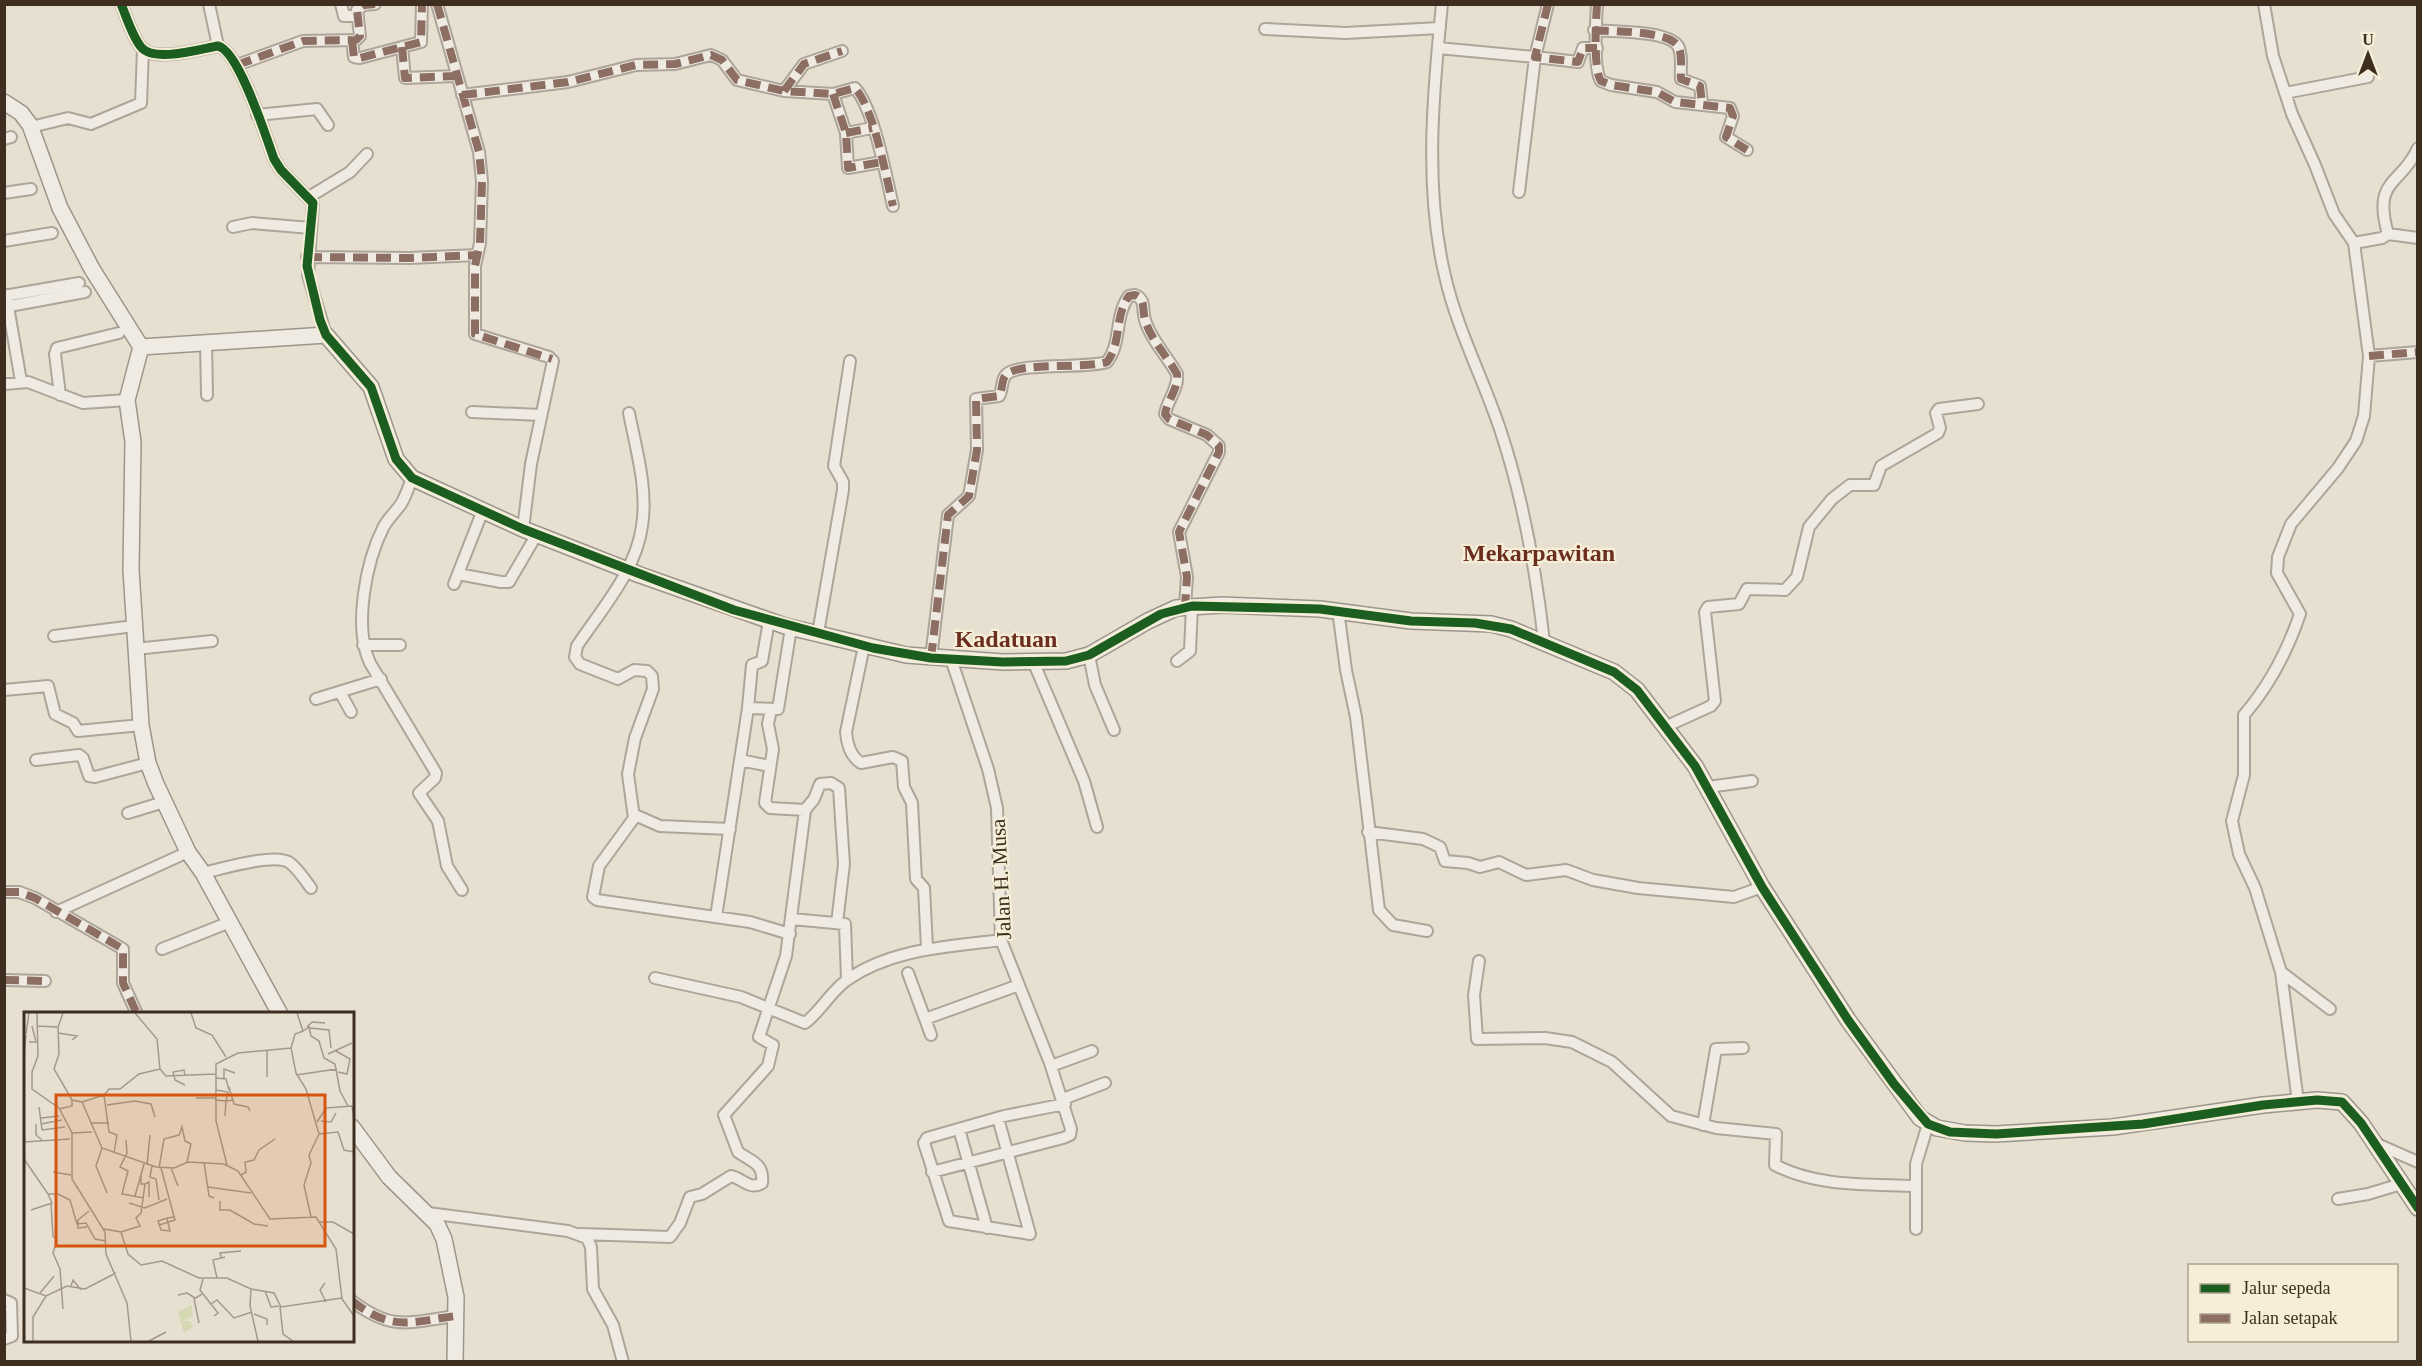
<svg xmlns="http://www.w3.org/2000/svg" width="2422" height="1366" font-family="Georgia,serif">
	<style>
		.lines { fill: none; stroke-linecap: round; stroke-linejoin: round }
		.street-casing { stroke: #ada599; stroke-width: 14 }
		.secondary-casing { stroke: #9c958a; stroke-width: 18 }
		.street { stroke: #efebe3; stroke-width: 10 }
		.secondary { stroke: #efebe3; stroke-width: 15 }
		.quiet { stroke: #8d6e63; stroke-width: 8; stroke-dasharray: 15 8; stroke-linecap: butt }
		.cycleway-casing { stroke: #f7eed8; stroke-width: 13 }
		.cycleway { stroke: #1b5e20; stroke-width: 9 }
		.labels { text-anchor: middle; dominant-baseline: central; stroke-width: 4.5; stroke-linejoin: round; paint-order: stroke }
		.street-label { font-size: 21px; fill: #3d2e20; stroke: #f7eed8 }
		.quarter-label { font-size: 24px; font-weight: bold; fill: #6b2e1e; stroke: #f7eed8 }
		.inset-road { fill: none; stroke: #a3998a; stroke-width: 1.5 }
		.view { fill: #d7550e; fill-opacity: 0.15; stroke: #d7550e; stroke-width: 3 }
		.inset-edge { fill: none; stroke: #3d2e20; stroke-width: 3 }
	</style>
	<rect width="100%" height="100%" fill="#e7e0d1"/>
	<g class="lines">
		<g class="street-casing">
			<path id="street" d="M121,4c6,14 11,32 20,43 13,16 59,2 77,-1 21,5 48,91 56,113l7,11 32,33 -5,72 18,60
				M209,4l9,42
				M341,4l3,12h13
				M437,4l42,148 3,29 -2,62 -5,23v68l74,23 4,4 -22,103 -8,65
				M1442,4c-9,89 -18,185 3,272 12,53 38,102 55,153 23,69 36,141 44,213
				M1548,4l-13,53 43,5 5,-14h14
				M1597,4c-1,16 -4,65 4,77l10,4 46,7 18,10 55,6 3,8 -7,21 21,13
				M2264,4l9,52 19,58 23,51 19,49 20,29 15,113 -5,60 -8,25 -18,27 -47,56 -13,33 -1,16 23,41c-13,38 -30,71 -56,101v60l-12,46 7,33 16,34 26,84 17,130
				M1265,29l80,4 95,-5
				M1594,30c19,2 73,0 84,16 5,9 2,23 3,33l19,7 2,17
				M352,41l2,16 6,1 61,-16 1,-38
				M402,47l3,31 51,-2
				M1438,48l97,9 -16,135
				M237,65l66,-24 53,-1 4,-4 -3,-26 7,-5 11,-1
				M784,91l20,-27 38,-13
				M2285,93l83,-16
				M833,94l13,39 2,35 34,-6
				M462,95l106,-13 68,-17 39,-1 36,-9 11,5 15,20 47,11 49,3 22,-6c19,21 31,88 38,118
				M257,115l60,-6 11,16
				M31,127l37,-9 23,6 50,-21 2,-54
				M846,133l26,-5
				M4,139l7,-2
				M4,193l27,-4
				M309,197l41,-25 17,-18
				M233,227l19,-4 59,5
				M2388,234l30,4
				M4,241l48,-8
				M2354,243l28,-5 6,-4c-16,-56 13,-48 30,-86
				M307,257l102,1 68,-3
				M6,295l15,86
				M4,296l75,-13
				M4,307l81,-15
				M206,343l1,52
				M2369,356l49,-4
				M4,384l24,-2 55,21 44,-3
				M60,395l-5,-41 2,-6 62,-15
				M472,412l69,3
				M629,413c7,36 19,76 13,113 -6,45 -41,84 -65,120l-2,11 5,7 38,15 16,-9 13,1 5,5 1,13 -18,49 -7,36 6,44 -35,48 -6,31 4,3 153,22 40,12
				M412,478c-3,8 -6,18 -11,26 -5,7 -12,14 -17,22 -18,35 -31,101 -14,137l66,110 -1,5 -16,15 19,28 9,45 15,24
				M458,574l43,8h8l28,-48
				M454,584l29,-74
				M1338,610l8,60 10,47 23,193 14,15 34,6
				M818,633l25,-143v-8l-9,-16 16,-105
				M54,636l80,-10
				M363,645h37
				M864,646l-18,86c1,12 4,24 15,31l32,-6 9,4 2,26 8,16 4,76 8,9 3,60
				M135,649l77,-8
				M1089,655l6,30 19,45
				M931,658l17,-143 21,-19 8,-46 -1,-51 23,-3c4,-6 2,-18 8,-22 14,-12 79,-5 100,-12 15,-19 7,-46 22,-66l6,-1c11,4 7,15 10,25 6,20 22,36 32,54 2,14 -10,27 -12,40l4,5 38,16 12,11v6l-40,80 8,45 -2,30
				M1033,661l51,120 13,46
				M1177,661l13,-10 2,-45
				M4,690l44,-4 7,28 18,9 5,8 63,-6
				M340,692l11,20
				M316,699l65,-20
				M748,708l4,-43 10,-4 7,-40
				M1667,726l44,-20 4,-5 -10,-89 3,-5 31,-3 8,-15 38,1 12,-13 12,-50 23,-28 18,-14h24l7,-19 57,-33 2,-5 -4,-15 3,-4 39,-5
				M36,760l43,-5 4,3 6,18 6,1 53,-14
				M740,760l30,6
				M1708,787l44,-6
				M805,810l9,-11 6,-15 11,-1 8,5 5,76 -7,59
				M128,813l36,-11
				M635,815l25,11 70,3
				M1368,832l55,7 17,8 5,14 23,2 12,4 19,-5 27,13 40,-5 27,10 45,8 96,9 28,-10
				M203,873c18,-4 73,-21 87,-10 8,6 15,17 21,25
				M4,892h15l16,6 88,51v34l14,31
				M56,912l132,-60
				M716,917l32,-209 30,1 13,-81
				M792,919l53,5 2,56
				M162,949l68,-27
				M1479,961l-5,34 3,44 68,-1 27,4 40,20 59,54 45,12 60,6 -1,31c41,22 94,19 139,21
				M2281,972l49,37
				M908,973l23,62
				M655,978l86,19 64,26c16,-12 26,-32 42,-43 45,-32 103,-33 154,-40
				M4,980l41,1
				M925,1019l94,-34
				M1051,1066l41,-15
				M1063,1099l42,-16
				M998,1118l32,116 -81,-13 -25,-78 3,-5 77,-22 61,-12
				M1703,1125l13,-76 27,-1
				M959,1129l28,99
				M2377,1144l41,18
				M932,1172l131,-34 7,-3 1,-6 -21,-66 -49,-123 -4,-132 -9,-39 -37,-110
				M2338,1199l30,-5 33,-10
				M428,1213l140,18 19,7 4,9 2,42 20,36 10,37
				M1916,1229v-65l12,-40
				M581,1234l89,3 10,-14 10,-26 12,-3 29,-18c11,2 19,15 31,7 2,-20 -10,-21 -24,-31l-14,-37 44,-49 5,-21 -14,-8 27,-81 19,-146 -35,-2 -5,-5 8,-54 -5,-25 3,-14
				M4,1300l7,3 1,33 -8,3
				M352,1301c41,31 57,21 104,15"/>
		</g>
		<g class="secondary-casing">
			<path id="secondary" d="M4,102l17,11 9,12 30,83 32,61 49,78 -14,53 6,42 -2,128 10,155 7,38 8,21 32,68 15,21 77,141
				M141,347l185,-12 45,52 25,72 16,19 111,51 117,46 145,51 121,29 97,7 63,-1 23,-6 59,-34 28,-13 46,-3 98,4 91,12 80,3 20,5 103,43 23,18 58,76 67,121 86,133 72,98 17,10 28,5 31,1 117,-7 150,-22 54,-5 25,2 19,21 57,85
				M352,1127l37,50 48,47 7,15 12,58 -1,65"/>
		</g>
		<use href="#street" class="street"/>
		<use href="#secondary" class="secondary"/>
		<path class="quiet" d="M437,4l42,148 3,29 -2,62 -5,23v68l77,25
			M1548,4l-13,53 43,5 5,-14h14
			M1597,4c-1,16 -4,65 4,77l10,4 46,7 18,10 55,6 3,8 -7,21 21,13
			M1594,30c19,2 73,0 84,16 5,9 2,23 3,33l19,7 2,17
			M352,41l2,16 6,1 61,-16 1,-38
			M402,47l3,31 51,-2
			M237,65l66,-24 53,-1 4,-4 -3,-26 7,-5 11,-1
			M784,91l20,-27 38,-13
			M833,94l13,39 2,35 34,-6
			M462,95l106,-13 68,-17 39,-1 36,-9 11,5 15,20 47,11 49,3 22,-6c19,21 31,88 38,118
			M846,133l26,-5
			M307,257l102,1 68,-3
			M2369,356l49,-4
			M931,658l17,-143 21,-19 8,-46 -1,-51 23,-3c4,-6 2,-18 8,-22 14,-12 79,-5 100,-12 15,-19 7,-46 22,-66l6,-1c11,4 7,15 10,25 6,20 22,36 32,54 2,14 -10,27 -12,40l4,5 38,16 12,11v6l-40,80 8,45 -2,30
			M4,892h15l16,6 88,51v34l14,31
			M4,980l41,1
			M352,1301c41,31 57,21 104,15"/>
		<g class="cycleway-casing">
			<path id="cycleway" d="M121,4c6,14 11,32 20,43 13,16 59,2 77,-1 21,5 48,91 56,113l7,11 32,33 -6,63 13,54 6,15 45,52 25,72 16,19 111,51 211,81 139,38 58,10 72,4 63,-1 23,-6 72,-41 31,-8 128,3 91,12 64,2 36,6 103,43 23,18 58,76 67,121 86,133 46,64 34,40 22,8 46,2 147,-10 120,-19 54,-5 25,2 19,21 57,85"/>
		</g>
		<use href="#cycleway" class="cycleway"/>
	</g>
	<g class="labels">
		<g class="street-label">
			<text transform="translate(1001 879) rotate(-93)">Jalan H. Musa</text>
		</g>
		<g class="quarter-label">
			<text x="1539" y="553">Mekarpawitan</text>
			<text x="1006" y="639">Kadatuan</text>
		</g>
	</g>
	<g transform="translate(24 1012)">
		<rect width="330" height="330" fill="#e7e0d1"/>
		<path d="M168,293l1,11 -11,5h8l3,6 -9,6 -6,-21z" fill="#d6d7b3"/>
		<path class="inset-road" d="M13,1l1,43 -6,16v17l27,19 13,25v46l33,53 1,22 21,49 4,38M39,1l-5,14 1,27 -5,15 18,31 10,2 20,46 54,19 18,1 14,-6 36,2 14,7 32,48 46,-2 20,32 6,50 12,17M111,1l22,26 3,30 6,7 50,-2M167,1l5,15 16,7 14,22M13,14l21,1M283,15l5,-5 13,1M286,16l19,2 2,18M279,19l6,-4 2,9 8,5 5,17 11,6 5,27 8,15M34,21l19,3 -5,4M2,22l3,-21M5,30h7l-4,-16M267,36l5,25 10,16 13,45 -10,21 2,8 -7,22 7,32M312,39l14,8 -3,15 -9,-2M0,41l2,-18M304,42l24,-11M272,63l41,-6M243,65v-26M192,66l10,1 3,11M200,66v-9l11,4M161,73l-10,-5 -2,-8 11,-2 1,6M205,75l5,17 14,3 2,4M192,78l12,2 -2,9 7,-1M80,83l5,37 8,3 -3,18M172,86h20M191,88l11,1 -1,15M58,90l22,-7 5,-6h11l19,-15 21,-5M83,93l28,-4 16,3 4,13M15,95l3,23M35,97l13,-3v-6M17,106l18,-2M297,109l10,1 5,-9M293,110l9,-14 26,-2 2,12M66,111h19M12,112v11l6,5M17,112l21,-4M18,118l23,-3M48,121l20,-1M295,122l19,-2 6,18 10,2M102,128l1,13 -7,14 8,4 -6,23 22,4M0,130l46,-3M78,136l-6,18 11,27M0,147l24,35h10l12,6 7,24 9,-1 9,16 11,2M180,150l5,34 5,2M123,153l3,-30M203,153l-11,-44v-57l22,-11 53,-5 4,-14 8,-3 -6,-18M128,154l-2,11 6,2 3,21M135,156l5,-29 15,-4 3,-8 3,14 6,3 -4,18M147,156l7,18M29,160l18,3M217,163l5,-3 -1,-10 9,-2 5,-10 16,-11M121,172l4,-2v15M184,175l43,6M111,184l9,-32M196,189v9h10l24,14 14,2M105,191l16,5 22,-9M27,192l2,32 4,4 -4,13 7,16 3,40M7,198l21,-7 -4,-9M143,207l3,12 -9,-1 -3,-9 9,-3 7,-1M296,210h13l21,12M135,213l16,-5 -14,-52M63,215l-9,1v-8l11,-9M80,217l17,3 7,22 13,11 21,-4 37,17h28l24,11 23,4 7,14 61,-9M97,220l19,-6 -4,-8 5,-5 4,-29h-4v-11M197,245l-1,-4 21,-2M193,266l-4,-18 12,-3M179,267l-3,11 18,23 -4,3M301,271l-5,7 6,12M47,274l2,-6 8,10M0,276l22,8 21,-10 18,3 31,-16M227,277l-1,17 8,35M241,279l6,16 8,-1M16,281l14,-17M154,283l9,-2 8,5M187,292l6,-4 17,18 18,-6M256,295l3,27 10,7M230,302l13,5v6M175,311l-5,-24 8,-5M9,329v-24l13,-21M125,329l17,-9"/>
		<path class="view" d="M32,83h269v151h-269z"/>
		<rect width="330" height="330" class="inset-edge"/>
	</g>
	<rect width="2422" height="1366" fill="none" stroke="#3d2e20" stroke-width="12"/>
	<rect x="2188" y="1264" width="210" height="78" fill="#f7eed8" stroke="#ada18e" stroke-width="1.5"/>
	<rect x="2200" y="1284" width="30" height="9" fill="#1b5e20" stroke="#ada18e" stroke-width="1.5"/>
	<text x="2242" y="1294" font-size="18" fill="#3d2e20">Jalur sepeda</text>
	<rect x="2200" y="1314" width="30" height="9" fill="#8d6e63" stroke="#ada18e" stroke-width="1.5"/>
	<text x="2242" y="1324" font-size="18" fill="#3d2e20">Jalan setapak</text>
	<g transform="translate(2368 54)" stroke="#f7eed8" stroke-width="4.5" paint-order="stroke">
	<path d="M0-4.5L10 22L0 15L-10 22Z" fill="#3d2e20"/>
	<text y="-9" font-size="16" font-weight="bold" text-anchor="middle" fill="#3d2e20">U</text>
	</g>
</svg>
